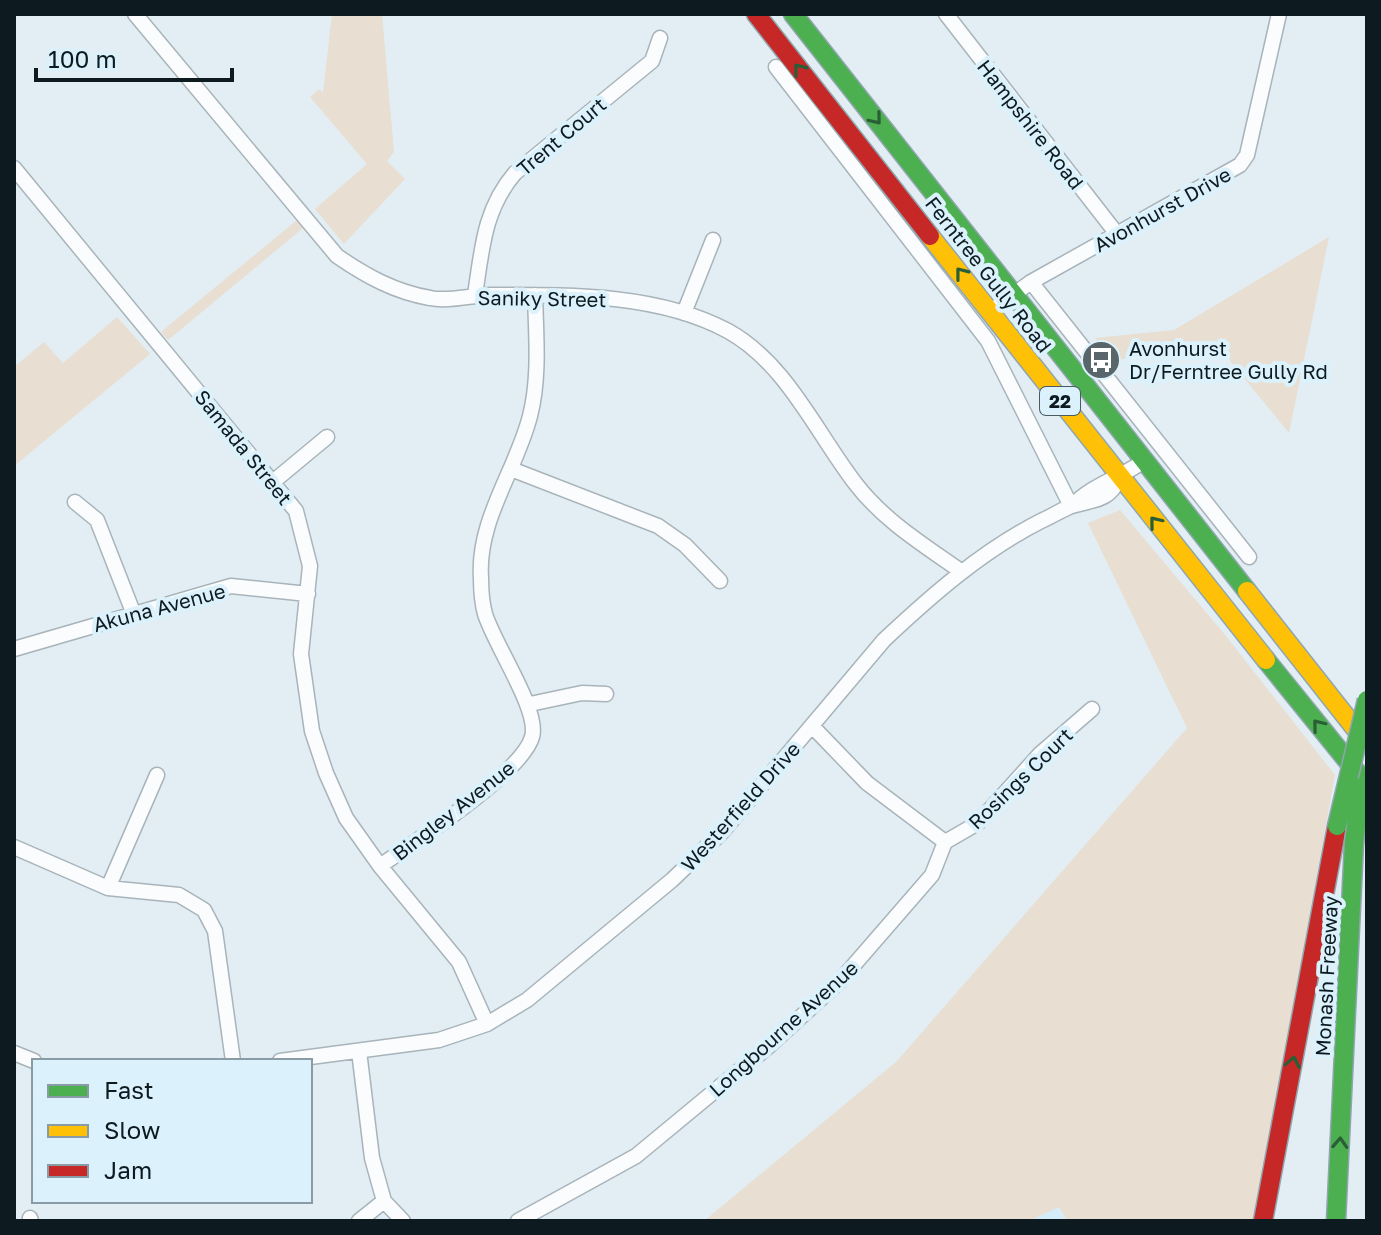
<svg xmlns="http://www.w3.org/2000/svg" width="1381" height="1235" font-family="'Golos Text',sans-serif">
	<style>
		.built { fill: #d4edf9 }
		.green { fill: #e8ded1 }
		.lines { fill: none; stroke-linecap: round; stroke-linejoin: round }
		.street-casing { stroke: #a8b4ba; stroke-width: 17 }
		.fast-casing { stroke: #90a6af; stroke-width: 21 }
		.slow-casing { stroke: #90a6af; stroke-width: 21 }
		.jam-casing { stroke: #90a6af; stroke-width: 21 }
		.street { stroke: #fbfcfd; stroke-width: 14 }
		.fast { stroke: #4caf50; stroke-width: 18 }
		.slow { stroke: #ffc107; stroke-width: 18 }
		.jam { stroke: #c62828; stroke-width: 18 }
		.fast-bridge-casing { stroke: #90a6af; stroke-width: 21; stroke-linecap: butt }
		.fast-bridge { stroke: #4caf50; stroke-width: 18 }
		.oneway { stroke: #295e36 }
		.labels { text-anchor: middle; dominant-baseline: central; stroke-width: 8; stroke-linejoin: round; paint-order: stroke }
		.shield { fill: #dbf1fb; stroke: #4b5b62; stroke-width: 2 }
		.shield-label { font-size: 18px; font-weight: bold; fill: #0d1b21 }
		.street-label { font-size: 20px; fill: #0d1b21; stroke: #dbf1fb }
		.poi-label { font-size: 20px; fill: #0d1b21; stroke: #dbf1fb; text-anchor: start }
	</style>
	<rect width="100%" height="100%" fill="#e2eef4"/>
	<path class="built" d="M1059,1207l8,14h-38z"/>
	<path class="green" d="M332,14h50l12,138 -7,9 18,18 -61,65 -29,-35 52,-45 -57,-67 9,-8 4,4z
		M297,220l6,8 -135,112 -7,-8z
		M1329,237l-40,196 -75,-92 -102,20 -17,-23 79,-8z
		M117,317l33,37 -136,112v-99l30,-25 19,21z
		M1120,510l106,126 109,139 -81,446h-187l-8,-14 -30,14h-325l193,-160 290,-333 -99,-205z"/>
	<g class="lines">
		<g class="street-casing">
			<path id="street" d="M135,14l202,242c29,20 58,36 93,42 18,4 41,-3 60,-3 78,0 167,-2 238,36 58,32 88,101 127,152 29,38 69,62 107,89
				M946,14l171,220
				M776,67l212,274 83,165
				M14,168l282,343 14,55 -9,88 11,77 14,42 20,45 34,48 79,96 28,62
				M1031,282l218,275
				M475,295c7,-46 9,-86 40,-122l137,-112 8,-23
				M991,311l40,-29 209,-117 7,-10 32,-141
				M684,313l29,-73
				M511,469l147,57 27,19 35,36
				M274,481l53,-44
				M75,502l22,18 36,92
				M1072,506c21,-22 48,-28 72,-45
				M14,649l217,-63 77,8
				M530,704l52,-11 24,1
				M812,726l55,57 78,59
				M945,842l33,-19 62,-69 52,-45
				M14,847l94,41 71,7 25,15 11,21 18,130
				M380,866c33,-23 142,-93 152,-129 8,-26 -37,-91 -47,-123 -3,-11 -4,-24 -4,-36 -4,-58 35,-107 49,-162 10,-39 6,-81 5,-121
				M108,888l49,-113
				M359,1051l13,107 12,43 19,20
				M14,1053l20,8
				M280,1061l159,-21 48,-16 40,-24 145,-120 50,-48 162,-192c48,-45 98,-89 157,-119 9,-4 19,-10 28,-14 22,-8 39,-4 50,-28
				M30,1218l1,3
				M359,1221l25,-20
				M518,1221l118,-65 133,-110 71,-65 92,-106 13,-33"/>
		</g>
		<g class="fast-casing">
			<path id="fast" d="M793,14l454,577
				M1266,660l93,115
				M1336,1221l18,-378"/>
		</g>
		<g class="slow-casing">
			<path id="slow" d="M930,236l336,424
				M1247,591l119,151"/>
		</g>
		<g class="jam-casing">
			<path id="jam" d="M756,14l174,222
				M1263,1221l74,-395"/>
		</g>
		<use href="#street" class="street"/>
		<use href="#fast" class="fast"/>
		<use href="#slow" class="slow"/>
		<use href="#jam" class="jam"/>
		<g class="fast-bridge-casing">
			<path id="fast-bridge" d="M1337,826l30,-126
				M1354,843l7,-56"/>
		</g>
		<use href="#fast-bridge" class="fast-bridge"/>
	</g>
	<defs><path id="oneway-chevron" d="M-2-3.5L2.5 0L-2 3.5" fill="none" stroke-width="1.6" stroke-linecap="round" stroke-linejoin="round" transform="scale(2)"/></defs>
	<g class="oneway">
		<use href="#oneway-chevron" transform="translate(799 69) rotate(-128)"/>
		<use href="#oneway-chevron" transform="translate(876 119) rotate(51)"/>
		<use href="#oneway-chevron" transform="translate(961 273) rotate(-128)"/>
		<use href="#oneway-chevron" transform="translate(1155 522) rotate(-129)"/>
		<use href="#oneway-chevron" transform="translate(1318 725) rotate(-129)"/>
		<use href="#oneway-chevron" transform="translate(1293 1062) rotate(-79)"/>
		<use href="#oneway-chevron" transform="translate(1340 1143) rotate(-87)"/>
	</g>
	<defs>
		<g id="bus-disc" transform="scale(2)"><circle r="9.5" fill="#58656b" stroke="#dbf1fb"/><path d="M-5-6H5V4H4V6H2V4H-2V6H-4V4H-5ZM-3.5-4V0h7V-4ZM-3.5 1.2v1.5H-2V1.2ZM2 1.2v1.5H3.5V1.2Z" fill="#fff"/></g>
	</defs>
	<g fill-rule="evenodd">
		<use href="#bus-disc" x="1101" y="360"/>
	</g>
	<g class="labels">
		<rect class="shield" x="1040" y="387" width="40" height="28" rx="6"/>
		<g class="shield-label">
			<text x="1060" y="401">22</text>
		</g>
		<g class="street-label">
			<text transform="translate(1031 124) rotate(52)">Hampshire Road</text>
			<text transform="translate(561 136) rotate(-40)">Trent Court</text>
			<text transform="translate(1162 209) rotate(-29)">Avonhurst Drive</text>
			<text transform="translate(989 274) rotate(52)">Ferntree Gully Road</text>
			<text transform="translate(542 298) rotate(1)">Saniky Street</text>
			<text transform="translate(244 447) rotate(51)">Samada Street</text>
			<text transform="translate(159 607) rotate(-15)">Akuna Avenue</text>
			<text transform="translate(1020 778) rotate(-44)">Rosings Court</text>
			<text transform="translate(740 806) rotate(-48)">Westerfield Drive</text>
			<text transform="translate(453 810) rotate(-38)">Bingley Avenue</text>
			<text transform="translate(1326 976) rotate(-87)">Monash Freeway</text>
			<text transform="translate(783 1028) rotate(-42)">Longbourne Avenue</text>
		</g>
		<g class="poi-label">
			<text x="1129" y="348">Avonhurst<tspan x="1129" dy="23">Dr/Ferntree Gully Rd</tspan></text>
		</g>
	</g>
	<rect width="1381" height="1235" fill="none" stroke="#0d1b21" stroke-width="32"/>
	<rect x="32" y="1059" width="280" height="144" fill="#dbf1fb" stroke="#899ba4" stroke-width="2"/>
	<rect x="48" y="1085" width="40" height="12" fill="#4caf50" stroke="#899ba4" stroke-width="2"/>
	<text x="104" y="1099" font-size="24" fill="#0d1b21">Fast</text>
	<rect x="48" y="1125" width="40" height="12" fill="#ffc107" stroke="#899ba4" stroke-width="2"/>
	<text x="104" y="1139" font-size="24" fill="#0d1b21">Slow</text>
	<rect x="48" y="1165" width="40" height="12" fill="#c62828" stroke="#899ba4" stroke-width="2"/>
	<text x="104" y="1179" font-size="24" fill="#0d1b21">Jam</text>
	<path d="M36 68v12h196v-12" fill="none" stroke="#0d1b21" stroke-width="4"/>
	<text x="48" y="68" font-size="24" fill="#0d1b21" stroke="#dbf1fb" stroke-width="6" paint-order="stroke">100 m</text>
</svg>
